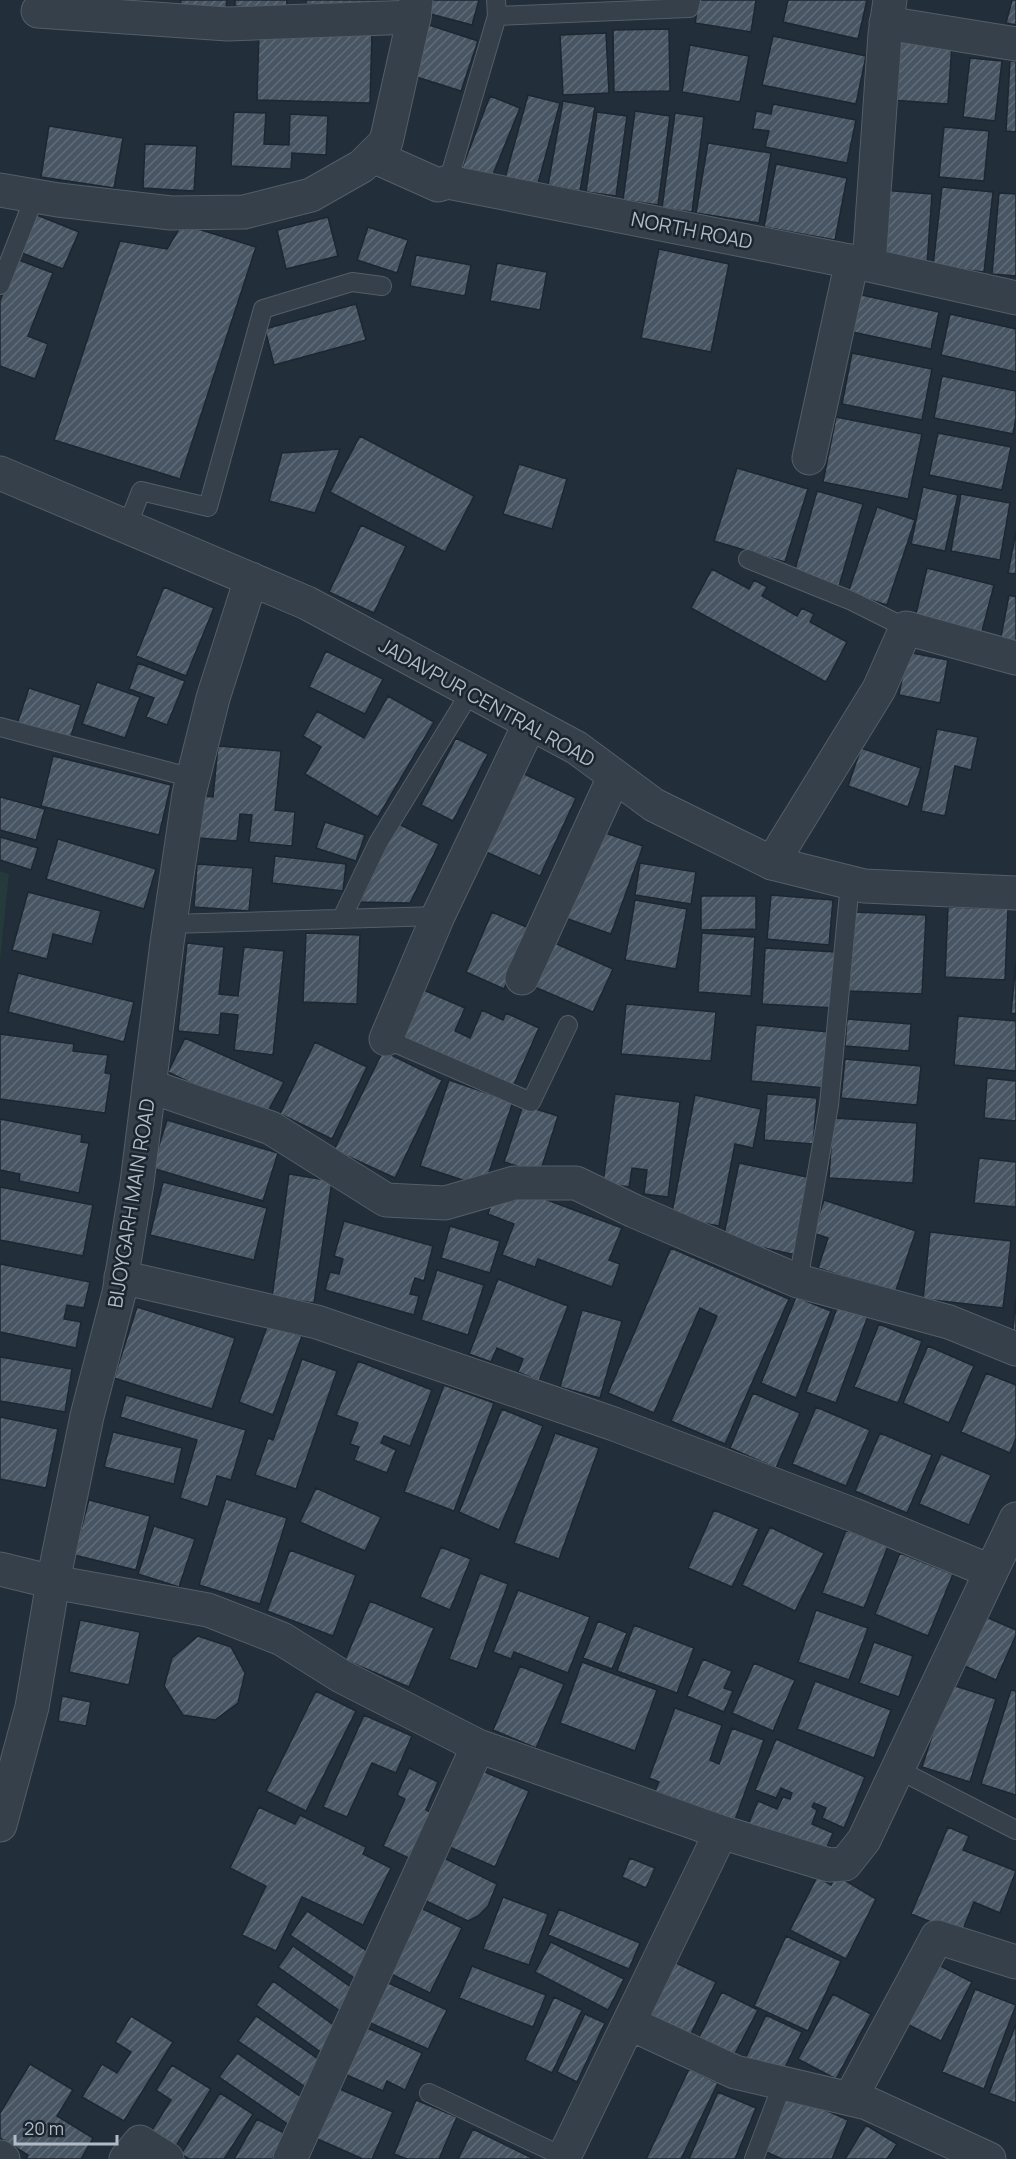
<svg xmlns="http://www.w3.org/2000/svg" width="1016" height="2159" font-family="Manrope,sans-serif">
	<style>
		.green { fill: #243a3b }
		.building { fill: url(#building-hatch); stroke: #1d2731; stroke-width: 1.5 }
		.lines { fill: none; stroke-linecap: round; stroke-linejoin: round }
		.service-casing { stroke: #545e68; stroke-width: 20 }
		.minor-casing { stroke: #545e68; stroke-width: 35 }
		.tertiary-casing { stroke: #545e68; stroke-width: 35 }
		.service { stroke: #36404a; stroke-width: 18 }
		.minor { stroke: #36404a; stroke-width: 33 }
		.tertiary { stroke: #36404a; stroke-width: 33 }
		.labels { text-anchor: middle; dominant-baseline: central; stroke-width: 5; stroke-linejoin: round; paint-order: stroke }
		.street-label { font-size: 20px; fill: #b1bbc6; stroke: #1b252f }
	</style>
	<defs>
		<pattern id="building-hatch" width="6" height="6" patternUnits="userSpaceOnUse" patternTransform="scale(1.5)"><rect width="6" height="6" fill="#485563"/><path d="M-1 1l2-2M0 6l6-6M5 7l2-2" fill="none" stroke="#606c78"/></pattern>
	</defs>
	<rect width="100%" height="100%" fill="#222e3a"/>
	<path class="green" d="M0,871l9,3 -9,87z"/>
	<path class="building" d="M181,0h46l-2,14 -45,-6z
		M235,0h52l-1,11 -51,-5z
		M306,0h81l-1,8 -80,-4z
		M426,0h53l-7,25 -49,-13z
		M699,0h57l-5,32 -56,-9z
		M788,0h79l-9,39 -75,-17z
		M1012,0h4v25l-10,-2z
		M423,23l55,18 -17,50 -54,-17z
		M669,29l1,62 -56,1 -1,-62z
		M259,31l113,2 -2,70 -113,-3z
		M606,33l3,60 -46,2 -3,-60z
		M773,36l93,20 -10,48 -94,-19z
		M895,40l57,4 -4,60 -57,-4z
		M690,45l59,11 -9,46 -58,-10z
		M970,58l32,3 -7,60 -32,-4z
		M1010,61h6v71l-10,-1z
		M528,95l32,8 -23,84 -32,-9z
		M490,96l30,12 -29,71 -29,-11z
		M563,101l32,6 -15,84 -32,-6z
		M773,104l83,16 -9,43 -82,-16 4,-16 -16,-2 3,-18 15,3z
		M635,111l35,5 -12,89 -35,-5z
		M234,112l32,1 -2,31 25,1 1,-31 38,2 -2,39 -34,-2 -1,16 -60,-3z
		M597,112l30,4 -11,80 -30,-4z
		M675,113l29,4 -12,95 -30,-4z
		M49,126l74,12 -9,50 -73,-11z
		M944,127l45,4 -5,50 -45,-4z
		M708,143l63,10 -12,70 -63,-10z
		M145,144l52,2 -3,45 -51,-3z
		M776,164l71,14 -12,62 -71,-13z
		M942,187l51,5 -9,80 -51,-6z
		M882,190l50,4 -5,71 -38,-4 -11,-14z
		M999,193l17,1v82l-24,-2z
		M32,213l47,19 -16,37 -46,-18z
		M328,217l10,39 -52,13 -9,-39z
		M182,224l74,23 -76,232 -126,-39 66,-199 47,8z
		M368,227l40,13 -11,33 -40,-13z
		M659,249l70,15 -18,88 -70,-14z
		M416,255l55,10 -6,31 -55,-10z
		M16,259l37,14 -25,63 20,8 -13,35 -35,-13v-65z
		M497,263l50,9 -7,38 -50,-9z
		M857,294l82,18 -8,37 -83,-18z
		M356,304l10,36 -92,25 -9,-36z
		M950,314l66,15v43l-75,-17z
		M852,353l80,16 -10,51 -80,-16z
		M942,376l74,15v27l-3,16 -79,-16z
		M836,417l86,17 -14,65 -85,-17z
		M938,433l73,14 -9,43 -73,-15z
		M360,436l114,60 -29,56 -115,-60z
		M340,449l-25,64 -46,-12 13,-48z
		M519,464l48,15 -15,50 -49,-15z
		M737,468l71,21 -23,73 -71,-21z
		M923,487l35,8 -13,56 -34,-7z
		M817,491l46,13 -24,82 -45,-13z
		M961,494l49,9 -10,57 -49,-9z
		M877,507l38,13 -28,85 -39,-12z
		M361,525l45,21 -32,67 -45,-21z
		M1016,532v42l-8,-1z
		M927,568l67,17 -14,54 -66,-17z
		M712,569l37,20 5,-9 13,7 -5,9 35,20 5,-8 12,6 -4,8 37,20 -21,40 -135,-74z
		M164,587l50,21 -28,68 -50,-20z
		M1009,595l7,2v58l-18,-3z
		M326,651l57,28 -18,35 -56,-27z
		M907,652l41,8 -8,43 -41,-8z
		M138,663l47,18 -18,44 -21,-8 8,-19 -25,-9z
		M97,682l43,15 -15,41 -43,-14z
		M29,688l52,17 -12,37 -52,-18z
		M388,696l46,26 -56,95 -73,-43 16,-27 -18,-11 14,-25 47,27z
		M937,729l41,8 -7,33 -16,-4 -10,50 -24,-5z
		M456,738l32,16 -35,67 -32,-16z
		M218,746l63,5 -6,59 20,2 -3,34 -43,-4 3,-27 -12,-1 -3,27 -38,-3 4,-42 10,1z
		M861,748l60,20 -13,39 -60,-21z
		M53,756l118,29 -12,50 -118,-29z
		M520,772l56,26 -36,78 -56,-25z
		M0,797l45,12 -9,31 -36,-10z
		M325,822l40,13 -9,26 -40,-13z
		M397,823l42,21 -29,59 -50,-1z
		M597,830l46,16 -32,88 -46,-16z
		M0,837l38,11 -7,22 -31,-10z
		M58,839l98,30 -12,40 -98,-30z
		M275,856l71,8 -3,27 -71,-8z
		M640,863l56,9 -5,32 -56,-9z
		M197,864l56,4 -4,43 -55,-4z
		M28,892l73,19 -9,33 -39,-10 -6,25 -35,-9z
		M771,895l62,5 -4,45 -62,-6z
		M701,896h55v33l-55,1z
		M635,900l52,9 -11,60 -51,-9z
		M948,907l60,2 -3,71 -60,-3z
		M492,912l39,17 -27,60 -38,-17z
		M853,912l73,3 -4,79 -73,-3z
		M306,933l54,2 -3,69 -54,-2z
		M702,933l53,4 -4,59 -53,-4z
		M550,941l63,28 -20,43 -63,-27z
		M187,943l37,4 -5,47 19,2 6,-49 40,4 -11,104 -39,-5 4,-35 -17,-2 -2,22 -41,-4z
		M765,948l72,4 -3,56 -72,-4z
		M1016,962v52l-5,-1z
		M18,973l116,29 -10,40 -116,-30z
		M419,988l46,20 -10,23 15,7 12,-28 21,10 3,-7 33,15 -27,61 -115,-50z
		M626,1004l90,8 -5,49 -90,-7z
		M958,1016l58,5v50l-62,-6z
		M847,1019l64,5 -2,27 -64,-5z
		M756,1025l73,7 -5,56 -73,-7z
		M0,1034l74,10 -1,7 35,4 -3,18 6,1 -6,39 -105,-14z
		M185,1038l99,44 -20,36 -96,-46z
		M315,1042l52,25 -35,72 -52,-25z
		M383,1051l59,29 -47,98 -61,-28z
		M845,1059l76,7 -4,39 -76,-7z
		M987,1078l29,3v40l-32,-3z
		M449,1080l64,22 -29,85 -64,-21z
		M615,1094l65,8 -12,95 -24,-3 3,-24 -15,-2 -3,19 -26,-4z
		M767,1094l50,4 -4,46 -49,-4z
		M695,1095l66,14 -8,39 -18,-4 -16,82 -48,-9z
		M523,1105l35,11 -18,57 -36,-11z
		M833,1118l84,5 -4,60 -84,-5z
		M0,1119l82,16 -1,7 8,1 -10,50 -60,-12 1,-7 -20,-4z
		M167,1120l111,33 -15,48 -111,-33z
		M979,1158l37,4v45l-42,-4z
		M739,1163l73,15 -16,77 -73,-16z
		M289,1174l43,7 -18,122 -42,-6z
		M163,1182l104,26 -13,52 -104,-25z
		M0,1187l93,18 -10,51 -83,-16z
		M518,1189l104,39 -13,32 11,4 -8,23 -74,-28 -3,8 -33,-12 12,-31 -26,-10 7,-20 18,7z
		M824,1200l92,31 -21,62 -77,-25 10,-30 -15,-5z
		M344,1221l89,25 -9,35 -9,-3 -5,16 9,2 -5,19 -89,-25 5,-18 9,2 4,-15 -9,-3z
		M450,1226l50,15 -10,32 -49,-15z
		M930,1232l81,9 -8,67 -80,-9z
		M671,1248l118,51 -64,145 -54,-23 46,-105 -17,-8 -46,105 -46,-20z
		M0,1264l90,18 -6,26 -17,-3 -3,14 17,3 -5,26 -76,-16z
		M437,1270l47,15 -16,50 -47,-15z
		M498,1279l70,27 -29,75 -21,-9 5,-13 -26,-11 -6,14 -22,-8z
		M796,1297l35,14 -35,87 -35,-15z
		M1016,1298v40h-4z
		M838,1305l30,11 -32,87 -30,-11z
		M137,1307l98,31 -23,71 -98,-31z
		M582,1310l40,11 -22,77 -40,-11z
		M268,1324l34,12 -29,79 -34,-13z
		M879,1324l43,17 -24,62 -44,-16z
		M928,1346l46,20 -25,57 -46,-20z
		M0,1357l72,12 -7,43 -65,-11z
		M302,1359l35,12 -41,118 -41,-14 13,-37 5,2z
		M358,1361l74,29 -22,56 -26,-10 -3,7 15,7 -9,23 -33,-13 5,-13 -9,-3 8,-21 -22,-8z
		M986,1373l30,12v53l-6,15 -49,-21z
		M444,1385l50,18 -40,108 -50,-19z
		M753,1393l47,20 -24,55 -46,-20z
		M126,1395l120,35 -15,50 -14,-4 -9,31 -28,-9 17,-58 -77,-23z
		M816,1407l54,23 -24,56 -54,-22z
		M502,1409l41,17 -44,104 -40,-18z
		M0,1417l58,12 -12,59 -46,-9z
		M113,1432l69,16 -8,36 -70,-17z
		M555,1433l44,15 -40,111 -45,-16z
		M880,1433l52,22 -25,58 -52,-22z
		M941,1454l50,21 -22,50 -50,-21z
		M316,1488l65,29 -16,34 -65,-29z
		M226,1499l61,19 -27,86 -61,-19z
		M89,1500l61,16 -14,54 -62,-15z
		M714,1510l45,19 -27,58 -44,-19z
		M154,1526l41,13 -16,48 -41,-13z
		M770,1527l54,26 -29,58 -53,-26z
		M846,1530l42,16 -24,62 -42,-15z
		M441,1547l30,12 -21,51 -30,-13z
		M290,1550l66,25 -23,61 -66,-25z
		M900,1553l53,21 -25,62 -53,-22z
		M480,1573l28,11 -31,85 -28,-10z
		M518,1590l72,27 -22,56 -54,-21 -3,7 -18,-7z
		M370,1601l64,27 -25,59 -64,-27z
		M816,1610l52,18 -19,52 -51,-18z
		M979,1614l37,16v5l-20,45 -38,-17z
		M80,1620l60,12 -11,53 -60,-13z
		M598,1621l29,12 -15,36 -29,-11z
		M634,1625l60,23 -17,45 -60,-22z
		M198,1636l33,11 14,26 -7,30 -23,17 -32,-5 -19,-29 8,-28z
		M874,1642l39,14 -14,41 -40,-14z
		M703,1659l29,12 -8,17 9,3 -9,21 -37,-16z
		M582,1662l75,28 -22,61 -75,-28z
		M754,1663l41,17 -22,51 -41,-18z
		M520,1666l44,18 -28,64 -43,-18z
		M815,1681l76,29 -17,48 -77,-29z
		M949,1684l47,15 -26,83 -48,-15z
		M1011,1690l5,1v104l-35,-11z
		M316,1691l40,20 -50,100 -40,-20z
		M62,1696l29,6 -5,24 -28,-5z
		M675,1708l47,17 -12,35 9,4 13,-36 32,12 -29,80 -80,-29 4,-9 -10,-4z
		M364,1715l48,21 -16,37 -24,-10 -25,54 -24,-10z
		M776,1739l89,38 -21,51 -22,-10 4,-10 -12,-5 -2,4 5,3 -5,14 21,9 -10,23 -75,-31 10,-24 19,8 6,-12 7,2 2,-6 -11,-5 -5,10 -21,-8z
		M409,1768l29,14 -12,28 10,5 -21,46 -32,-15 22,-47 -8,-4z
		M478,1769l51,22 -34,76 -50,-22z
		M259,1807l36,17 5,-9 66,32 -3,7 28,14 -28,57 -61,-28 -26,54 -34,-16 24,-49 -36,-18z
		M948,1827l21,9 -6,14 53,21 -16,42 -26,-11 -13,32 -50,-20z
		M440,1856l57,28 -9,22 -10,10 -10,5 -48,-23z
		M630,1858l25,10 -9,20 -24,-11z
		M836,1875l40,24 -30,60 -56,-29 27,-53 14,8z
		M503,1897l45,17 -19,51 -46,-16z
		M419,1907l43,21 -32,65 -43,-21z
		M559,1909l81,34 -11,26 -81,-34z
		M307,1911l66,44 -17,24 -66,-44z
		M786,1936l55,25 -33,70 -54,-25z
		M551,1942l73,37 -16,31 -73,-38z
		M293,1946l62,44 -15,21 -62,-44z
		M927,1959l45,23 -31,59 -44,-22z
		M672,1961l44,21 -27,56 -44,-22z
		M472,1966l74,29 -13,32 -74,-29z
		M382,1980l65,30 -19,39 -64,-29z
		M273,1981l66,48 -17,24 -66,-48z
		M975,1989l41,16 -32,84 -42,-17z
		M722,1992l36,18 -28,53 -35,-18z
		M833,1994l38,20 -35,65 -38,-20z
		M554,1997l28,13 -30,63 -27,-13z
		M585,2014l20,9 -28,59 -20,-10z
		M766,2015l36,17 -22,46 -36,-17z
		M131,2016l42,26 -49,79 -42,-24 20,-33 15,9 14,-21 -16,-10z
		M256,2016l68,47 -17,25 -69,-47z
		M1016,2024v79l-27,-10z
		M361,2025l61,28 -17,37 -18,-9 -4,10 -43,-19z
		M237,2053l70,48 -18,24 -70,-48z
		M30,2064l43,26 -16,26 36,22 -12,21h-55l2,-4 -28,-17v-25z
		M172,2065l39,24 -35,57 -24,-16 19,-30 -15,-10z
		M689,2069l29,14 -37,76h-35z
		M335,2087l58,25 -21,47h-9l-50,-22z
		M718,2092l38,16 -21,51h-46z
		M220,2093l33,21 -29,45h-35l-8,-5z
		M789,2094l59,26 -16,39h-50l-18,-8z
		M416,2100l41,17 -18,42h-32l-13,-5z
		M257,2119l29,15 -14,25h-38z
		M866,2125l31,19 -10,15h-42z
		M473,2129l61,30h-76z"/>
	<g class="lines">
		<g class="service-casing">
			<path id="service" d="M497,16l192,-8 2,-8
				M448,182l49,-166 -1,-16
				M0,285l35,-89
				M127,527l14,-36 67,16 55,-198 89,-27 30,4
				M748,559l104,42 54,27
				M0,727l193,51
				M342,918l36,-75 93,-152
				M170,924l268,-8
				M386,1039l145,63 37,-77
				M798,1281l31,-176 21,-222
				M897,1769l119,61
				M429,2093l135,64
				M754,2159l29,-76"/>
		</g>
		<g class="minor-casing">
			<path id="minor" d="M38,11l190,13 186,-7
				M886,23l130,21
				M373,156l65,29 10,-3 421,83 147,33
				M869,265l16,-231 5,-34
				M809,458l43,-197
				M772,863l107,-174 27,-61 110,30
				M522,978l92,-201
				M386,1039l52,-123 92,-193
				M149,1086l122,42 115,72 59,3 69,-20h62l58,28 164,70 151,41 67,27
				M121,1277l196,45 297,102 240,91 136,56
				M0,1569l53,13 155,28 74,29 59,37 137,70 243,86 108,33 16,-1 19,-24 152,-321
				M629,2023l106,49 132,31 122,56
				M850,2099l87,-162 79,25
				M0,2157l3,2
				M126,2159l14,-17 27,17
				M290,2159l188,-413
				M563,2159l158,-327"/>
		</g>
		<g class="tertiary-casing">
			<path id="tertiary" d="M0,190l58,10 113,13 73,-1 67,-17 51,-29 24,-24 28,-125 2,-17
				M0,473l307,130 270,145 77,57 118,58 92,23 152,7
				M0,1825l32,-118 21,-125 34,-166 32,-123 18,-110 30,-240 22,-149 24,-96 38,-119"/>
		</g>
		<use href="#service" class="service"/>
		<use href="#minor" class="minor"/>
		<use href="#tertiary" class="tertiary"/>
	</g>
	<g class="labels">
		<g class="street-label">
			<text transform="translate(692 230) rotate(11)">NORTH ROAD</text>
			<text transform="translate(487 702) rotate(29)">JADAVPUR CENTRAL ROAD</text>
			<text transform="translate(131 1203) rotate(-81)">BIJOYGARH MAIN ROAD</text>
		</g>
	</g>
	<path d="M15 2135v9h102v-9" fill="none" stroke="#b1bbc6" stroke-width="3"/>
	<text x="24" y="2135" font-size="18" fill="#b1bbc6" stroke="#1b252f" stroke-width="4.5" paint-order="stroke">20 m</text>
</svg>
